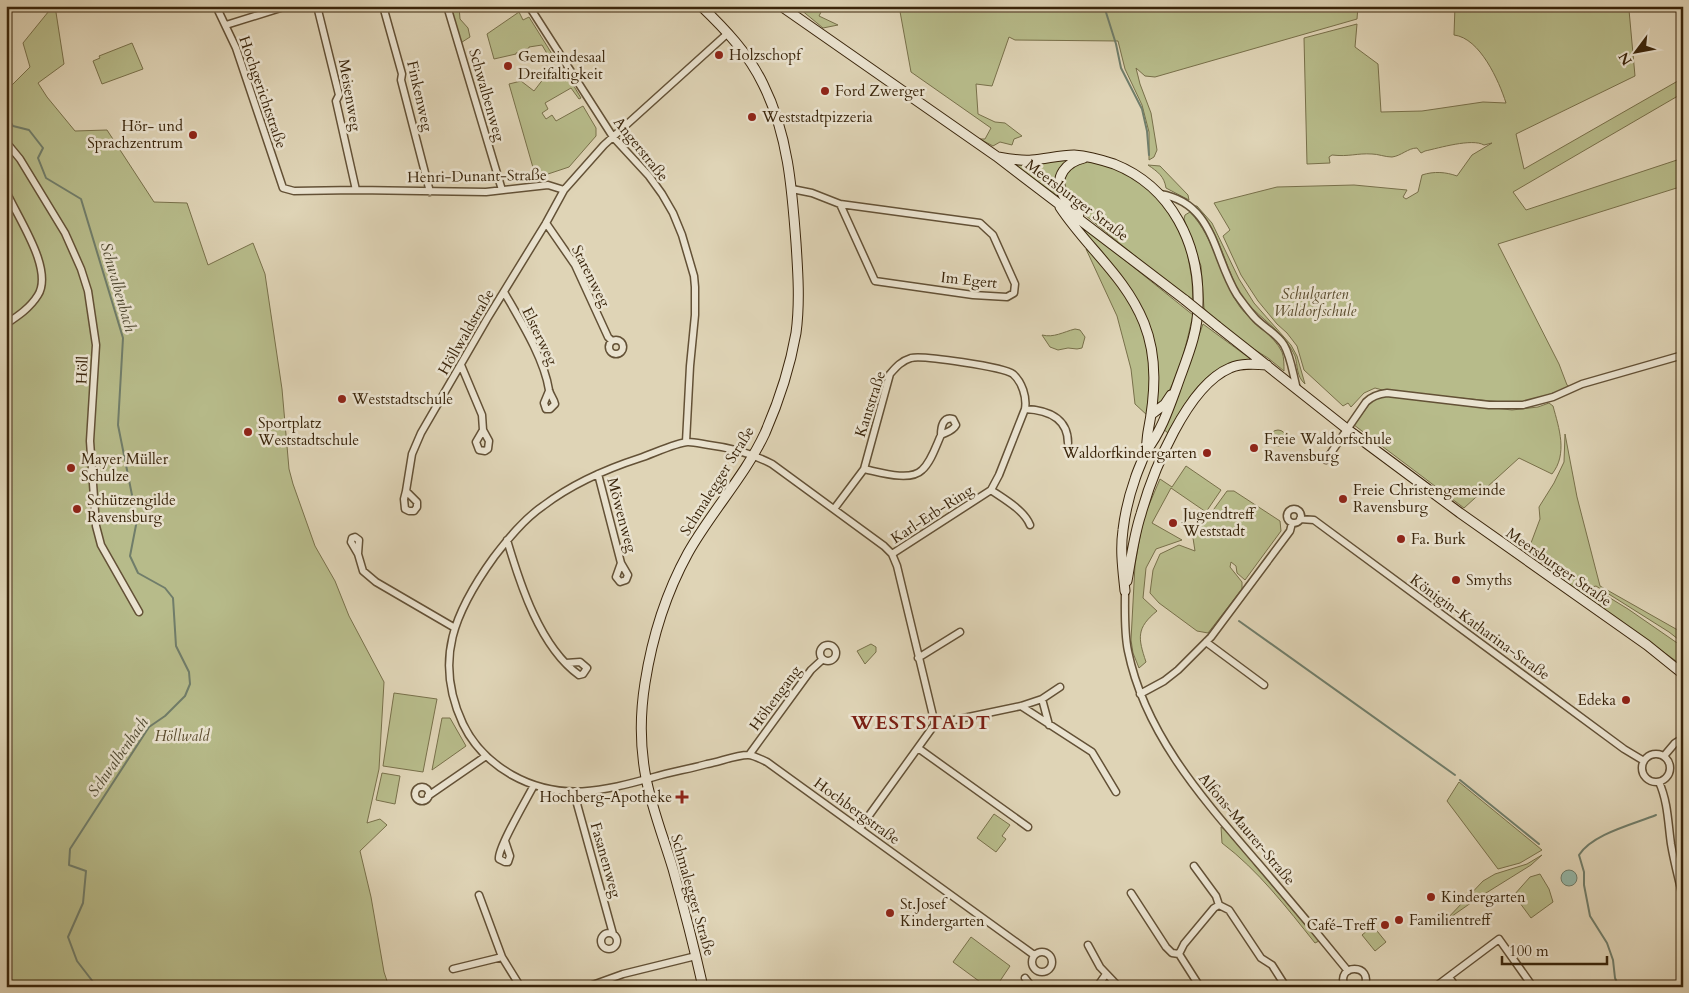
<svg xmlns="http://www.w3.org/2000/svg" width="1689" height="993" font-family="Cardo,serif">
	<style>
		.green { fill: #b7bb8a; stroke: #78704a }
		.water { fill: #94b8a9; stroke: #707d6a }
		.lines { fill: none; stroke-linecap: round; stroke-linejoin: round }
		.stream { stroke: #707d6a; stroke-width: 2 }
		.street-casing { stroke: #635136; stroke-width: 9 }
		.secondary-casing { stroke: #3a250b; stroke-width: 11 }
		.street { stroke: #eae3d0; stroke-width: 6 }
		.secondary { stroke: #eae3d0; stroke-width: 9 }
		.secondary-bridge-casing { stroke: #3a250b; stroke-width: 11; stroke-linecap: butt }
		.secondary-bridge { stroke: #eae3d0; stroke-width: 9 }
		.poi-dot { fill: #8f2418; stroke: #eae3d0; stroke-width: 2 }
		.labels { text-anchor: middle; dominant-baseline: central; stroke-width: 5; stroke-linejoin: round; paint-order: stroke }
		.poi-label { font-size: 15px; fill: #3a250b; stroke: #eae3d0; text-anchor: start }
		.street-label { font-size: 15px; fill: #3a250b; stroke: #eae3d0 }
		.park-label { font-size: 15px; font-style: italic; fill: #594a2b; stroke: #eae3d0 }
		.water-label { font-size: 16px; font-style: italic; fill: #504a32; stroke: #eae3d0 }
		.district-label { font-size: 20px; font-weight: bold; letter-spacing: 1px; fill: #7a1f14; stroke: #eae3d0 }
	</style>
	<rect width="100%" height="100%" fill="#dfd4b6"/>
	<filter id="stains"><feTurbulence type="fractalNoise" baseFrequency=".004" numOctaves="4"/><feColorMatrix values="0 0 0 0 .2 0 0 0 0 .09 0 0 0 0 .02 0 0 0 .5 -.17"/></filter>
	<radialGradient id="worn" r=".72"><stop offset=".6" stop-color="#630" stop-opacity="0"/><stop offset="1" stop-color="#630" stop-opacity=".3"/></radialGradient>
	<path class="green" d="M53,6h2l9,58 -26,19 9,14 28,34 32,-1 47,72 33,1 21,62 45,-22 12,31 17,115 7,80 4,15 22,62 20,35 14,35 35,66 -5,87 -12,54 13,-4 7,6 -27,26 11,46 13,75 5,15h-383v-898l3,-1 21,-21 -7,-24z
		M447,6h12l1,13 8,9 2,9 -11,7z
		M802,6h18l2,4 -3,6 19,9 -15,3 -23,-19z
		M899,6h459l-1,13 -202,58 -10,-1 -9,-8 4,16 11,29 6,37 -3,7 -5,3v-28l-7,-27 -17,-36 -7,-28 -103,-1 -6,-3 -17,49 -16,-2 2,30 17,8 10,1 17,13 -8,3 -2,6 -12,-3 -7,4 -13,-7h5l6,-11 -80,-56z
		M1455,6h187l-13,4 6,66 -119,58 8,35 159,-91v15l-170,99 13,18 157,-52v28l-185,58 61,120 8,21 3,2 -34,12 -23,4 -127,-12 -11,-3 -11,5 -13,14 -3,-4 -5,3 -39,-36 -7,-24 -10,-13 -10,-9 -19,-23 -17,-26 -18,-39 7,-6 -16,-27 63,-16 77,-2 53,5 -4,7 3,2 12,-7 4,-17c12,-4 24,-3 35,1l15,-21 20,-12 -8,2c-12,-7 -45,3 -59,6l-4,2 -4,-5c-9,0 -16,8 -25,9 -7,0 -14,-3 -20,-3 -15,-1 -23,3 -40,1l-3,2 1,6 -23,1 -3,-126 53,-14 -2,23 23,17 3,48 41,-1 61,-9 23,1c-7,-22 -26,-65 -52,-68z
		M519,12l4,8 6,-3 23,37 -3,3 -7,-12 -13,2v1l-6,2v1l-7,2v1l-22,5 -7,-25z
		M132,43l11,26 -41,15 -9,-23 7,-3 -1,-2z
		M563,68l18,30 -2,1 -8,-11 -26,15 3,6 -6,4 4,6 6,-4 4,6 27,-15 13,22v8l-27,31 -33,11 -27,-94 12,-3 13,10 10,-13 -5,-4z
		M1069,158c-14,13 -16,23 -7,41l-50,-36z
		M1084,160l23,3 40,23 21,23 14,27 5,15 5,29 1,23 -113,-92c-20,-22 -25,-36 4,-51z
		M1148,165l12,1 28,29 1,5 -23,-12c-2,-12 -8,-16 -18,-23z
		M1195,206h2l15,17 27,56 15,24 37,42 6,11 8,28c-9,-8 -7,-18 -10,-28 -2,-4 -5,-10 -8,-13 -12,-18 -32,-28 -45,-47 -19,-30 -20,-63 -47,-90z
		M1190,212c26,28 29,64 50,95 11,15 34,28 42,45 2,5 2,13 2,19l-16,-13 -51,-32 -13,-18 -3,-42 -17,-47 1,-4z
		M1071,217l122,98c-7,29 -15,72 -37,93l-16,-102 -13,-22z
		M1086,249c32,29 59,68 64,112 2,18 -1,37 -2,55l-13,-12 -4,-35 -14,-53z
		M1203,324l53,39c-9,1 -19,0 -27,2 -30,8 -47,44 -61,68l-6,-5 18,-40z
		M1075,329l5,1 5,7 -3,11 -5,1 -9,-1 -10,2 -8,-3 -8,-12c12,3 21,-3 33,-6z
		M1378,396h12l122,14 26,-3 11,-4 4,3c6,22 15,48 -1,68l-33,-16 -55,50 -110,-83 17,-23z
		M1270 438a8 8 0 1 1 16 0a8 8 0 1 1-16 0Z
		M1565,434l12,63 23,89 83,47v10l-14,-11 -73,-46 -4,1 36,22 55,38v19l-128,-92 -27,-23 12,-32 -1,-12 15,-24 10,-21z
		M1186,466l35,24 -15,22 -35,-24 -19,35 30,17 -26,9 -10,19 -3,30 14,13c-21,17 -19,27 -11,51l-7,6 -6,-15 -2,-13 4,-75 8,-46 17,-40 12,8z
		M1227,491h7l46,30 1,10 -36,49 -8,-7 -1,-7 -5,-4 -1,5 12,15v7l-34,44 -11,-2 -38,-28 -9,-10 3,-23 7,-16 19,-9 16,6 -2,-13z
		M871,644l5,3v5l-11,12 -8,-13z
		M394,693l43,6 -14,73 -40,-6z
		M442,718h8l16,28 -34,24z
		M382,773l18,3 -5,28 -19,-4z
		M1459,782l83,68 -22,13 -22,6 -51,-68z
		M994,814l16,11 -8,11 4,3 -10,13 -19,-14z
		M1221,827l4,3 94,111 -4,2c-28,-35 -57,-73 -93,-100z
		M1542,855l-11,10 -53,33 -33,23 38,-40 12,-7 32,-10z
		M1540,874l9,15 4,13 -22,16 -17,-23 16,-18z
		M1373,926l13,16 -11,9 -13,-16z
		M971,937l39,29 -14,21h-9l-34,-25z"/>
	<path class="water" d="M1561 878a8 8 0 1 1 16 0a8 8 0 1 1-16 0Z"/>
	<g class="lines">
		<path class="stream" d="M1104,6l12,38 5,24 21,41 5,22 2,24
			M6,115l7,11 16,4 14,18 -5,10 8,20 35,21 42,139 -5,87 19,95 -7,36 8,17 27,15 8,10 3,48 13,26 1,12 -5,12 -20,20 -16,11 -79,122 -1,16 17,6 -3,32 -15,34 9,24 20,26
			M1239,621l216,154
			M1460,780l79,64
			M1679,803l4,-2
			M1619,987l-4,-9 -2,-18 -6,-17 -17,-27 -6,-31v-13l-5,-17c13,-21 55,-31 77,-40"/>
		<g class="street-casing">
			<path id="street" d="M216,6l20,42 47,140 11,3 62,-1 130,2 62,-7 16,5
				M317,6l22,89 -3,6 20,89
				M383,6l19,68 -1,6 29,112
				M447,6l55,184
				M529,6l84,131 36,39 13,18 11,19 9,22 12,41 1,11v28l-5,51 -4,76
				M6,8l2,-2
				M226,25l61,-19
				M6,142l14,17 45,74 16,36 7,22 8,54 -6,96 6,85 5,19 38,67
				M792,189l20,4 28,11 35,77 98,14 34,2 7,-4 1,-9 -22,-49 -13,-12 -140,-19
				M6,191c11,26 48,78 32,104 -8,13 -20,21 -32,29
				M1160,194c55,9 53,63 77,101 6,8 12,17 19,24 9,9 21,15 28,26 7,12 9,30 13,44
				M546,223l29,42 33,72 4,4
				M504,292c16,28 40,66 45,98 1,5 5,9 6,14l-5,5h-4l-2,-6 5,-12
				M609 347a7 7 0 1 1 14 0a7 7 0 1 1-14 0Z
				M461,365l21,50 1,15 6,11 -1,8 -3,2 -6,-1 -3,-8 7,-12
				M1025,409c21,1 43,8 43,34
				M1326,460l40,-58c6,-6 12,-8 21,-9l102,12h34l30,-8 29,-13 101,-29
				M864,469c15,3 46,13 58,1 9,-8 14,-24 19,-35 6,-3 12,-4 15,-10l-3,-6c-10,-3 -12,8 -12,16
				M598,474l23,89 7,12 -2,5 -6,2 -4,-5 5,-14
				M991,490c13,9 33,20 39,35
				M406,491l6,-37 9,-21 66,-114 59,-96 18,-33 40,-45 124,-112
				M406,491l11,11v5l-3,4h-5l-4,-2 -1,-10z
				M1287 516a7 7 0 1 1 14 0a7 7 0 1 1-14 0Z
				M834,509l30,-40 26,-95c6,-7 11,-13 21,-16 11,-3 93,9 102,16 9,8 14,23 12,35l-26,66 -8,15 -99,64
				M1300,519l14,1 310,229 20,12
				M355,537l4,3 -1,14 -7,-12 1,-4z
				M507,540c13,44 33,107 72,135l4,-1 4,-6 -7,-6 -14,1
				M358,554l5,17 13,11 79,46
				M1125,591c0,20 -1,41 3,60 17,84 76,149 130,212 30,35 60,71 90,108
				M1206,642l58,43
				M820 653a8 8 0 1 1 16 0a8 8 0 1 1-16 0Z
				M918,658l42,-26
				M1140,694l24,-13 14,-11 33,-33 79,-106 2,-8
				M1042,699l7,26
				M1021,706l71,46 24,40
				M935,724l86,-18 21,-7 18,-12
				M918,748l110,79
				M1642 768a14 14 0 1 1 28 0a14 14 0 1 1-28 0Z
				M749,755l62,-85 12,-11
				M1664,756l11,-13 8,-5
				M1659,782c9,20 9,41 12,62 3,18 8,36 12,54
				M415 794a7 7 0 1 1 14 0a7 7 0 1 1-14 0Z
				M574,793l39,141
				M428,796l58,-40
				M860,828l75,-104 -38,-158 -5,-12 -8,-8 -112,-82c-21,-11 -39,-16 -63,-19 -7,-1 -14,-3 -21,-3 -10,0 -36,12 -48,16 -34,11 -68,26 -97,48 -19,13 -35,33 -49,51 -39,54 -61,103 -31,167 10,21 28,39 49,51 48,27 92,16 142,2 17,-5 35,-8 53,-13 12,-2 29,-9 41,-9 6,0 14,5 19,7l267,193
				M505,841l5,15 -2,6h-3l-6,-3c-2,-10 29,-62 35,-74
				M1194,866l22,30 3,9 10,5 32,48 11,7 14,22
				M1131,893l35,54 6,6 7,1 21,33
				M479,895l23,62 18,29 4,1
				M601 941a8 8 0 1 1 16 0a8 8 0 1 1-16 0Z
				M1088,945l12,22 19,20
				M1032 962a10 10 0 1 1 20 0a10 10 0 1 1-20 0Z
				M1179,954l5,-10 30,-36 5,-3
				M453,969l49,-12
				M1449,977l7,10
				M1025,978l7,9
				M587,987l36,-13 73,-18
				M1097,987l9,-13
				M1345,987c-11,-24 30,-24 19,0
				M1435,987l64,-48 34,48"/>
		</g>
		<g class="secondary-casing">
			<path id="secondary" d="M701,6c24,23 47,47 62,78 25,50 29,104 33,159 2,30 4,60 0,90 -6,34 -17,68 -31,100 -20,43 -54,79 -77,120 -22,40 -36,85 -43,130 -5,31 -5,64 1,95 6,31 18,61 27,91 11,39 21,78 30,118
				M781,6l215,150 189,144
				M998,157c11,2 23,4 34,3 14,-1 28,-5 42,-5 13,1 28,5 40,9 58,23 86,81 84,141 0,29 -12,55 -21,81 -8,22 -16,46 -31,65
				M1060,207c27,41 65,69 84,116 14,35 11,73 4,109 -1,6 -1,12 -2,18 -3,10 -8,19 -11,29 -6,17 -10,34 -12,51 -3,21 0,41 2,61
				M1079,214c-5,-6 -12,-13 -16,-19 -10,-19 4,-33 21,-37
				M1217,326l130,103 113,84 187,132 36,29
				M1152,414l13,-10 6,-9
				M1127,581c4,-22 7,-46 14,-67 12,-43 46,-128 89,-146 11,-5 25,-4 37,-3"/>
		</g>
		<use href="#street" class="street"/>
		<use href="#secondary" class="secondary"/>
		<g class="secondary-bridge-casing">
			<path id="secondary-bridge" d="M1185,300l32,26"/>
		</g>
		<use href="#secondary-bridge" class="secondary-bridge"/>
	</g>
	<g class="poi-dot">
		<circle cx="719" cy="55" r="5"/>
		<circle cx="508" cy="66" r="5"/>
		<circle cx="825" cy="91" r="5"/>
		<circle cx="752" cy="117" r="5"/>
		<circle cx="193" cy="135" r="5"/>
		<circle cx="342" cy="399" r="5"/>
		<circle cx="248" cy="432" r="5"/>
		<circle cx="1254" cy="448" r="5"/>
		<circle cx="1207" cy="453" r="5"/>
		<circle cx="71" cy="468" r="5"/>
		<circle cx="1343" cy="499" r="5"/>
		<circle cx="77" cy="509" r="5"/>
		<circle cx="1173" cy="523" r="5"/>
		<circle cx="1401" cy="539" r="5"/>
		<circle cx="1456" cy="580" r="5"/>
		<circle cx="1626" cy="700" r="5"/>
		<path d="M679.5 789.5h5v5h5v5h-5v5h-5v-5h-5v-5h5z"/>
		<circle cx="1431" cy="897" r="5"/>
		<circle cx="890" cy="913" r="5"/>
		<circle cx="1399" cy="920" r="5"/>
		<circle cx="1385" cy="925" r="5"/>
	</g>
	<g class="labels">
		<g class="poi-label">
			<text x="729" y="55">Holzschopf</text>
			<text x="518" y="57">Gemeindesaal<tspan x="518" dy="17">Dreifaltigkeit</tspan></text>
			<text x="835" y="91">Ford Zwerger</text>
			<text x="762" y="117">Weststadtpizzeria</text>
			<text x="183" y="126" text-anchor="end">Hör- und<tspan x="183" dy="17">Sprachzentrum</tspan></text>
			<text x="352" y="399">Weststadtschule</text>
			<text x="258" y="423">Sportplatz<tspan x="258" dy="17">Weststadtschule</tspan></text>
			<text x="1264" y="439">Freie Waldorfschule<tspan x="1264" dy="17">Ravensburg</tspan></text>
			<text x="1197" y="453" text-anchor="end">Waldorfkindergarten</text>
			<text x="81" y="459">Mayer Müller<tspan x="81" dy="17">Schulze</tspan></text>
			<text x="1353" y="490">Freie Christengemeinde<tspan x="1353" dy="17">Ravensburg</tspan></text>
			<text x="87" y="500">Schützengilde<tspan x="87" dy="17">Ravensburg</tspan></text>
			<text x="1183" y="514">Jugendtreff<tspan x="1183" dy="17">Weststadt</tspan></text>
			<text x="1411" y="539">Fa. Burk</text>
			<text x="1466" y="580">Smyths</text>
			<text x="1616" y="700" text-anchor="end">Edeka</text>
			<text x="672" y="797" text-anchor="end">Hochberg-Apotheke</text>
			<text x="1441" y="897">Kindergarten</text>
			<text x="900" y="904">St.Josef<tspan x="900" dy="17">Kindergarten</tspan></text>
			<text x="1409" y="920">Familientreff</text>
			<text x="1375" y="925" text-anchor="end">Café-Treff</text>
		</g>
		<g class="street-label">
			<text transform="translate(263 92) rotate(71)">Hochgerichtstraße</text>
			<text transform="translate(350 95) rotate(80)">Meisenweg</text>
			<text transform="translate(487 95) rotate(74)">Schwalbenweg</text>
			<text transform="translate(420 96) rotate(77)">Finkenweg</text>
			<text transform="translate(641 149) rotate(51)">Angerstraße</text>
			<text transform="translate(477 176) rotate(-1)">Henri-Dunant-Straße</text>
			<text transform="translate(1077 200) rotate(37)">Meersburger Straße</text>
			<text transform="translate(591 276) rotate(63)">Starenweg</text>
			<text transform="translate(969 280) rotate(6)">Im Egert</text>
			<text transform="translate(466 332) rotate(-60)">Höllwaldstraße</text>
			<text transform="translate(540 336) rotate(64)">Elsterweg</text>
			<text transform="translate(82 370) rotate(-87)">Höll</text>
			<text transform="translate(870 404) rotate(-72)">Kantstraße</text>
			<text transform="translate(717 481) rotate(-58)">Schmalegger Straße</text>
			<text transform="translate(932 514) rotate(-33)">Karl-Erb-Ring</text>
			<text transform="translate(622 515) rotate(75)">Möwenweg</text>
			<text transform="translate(1559 567) rotate(35)">Meersburger Straße</text>
			<text transform="translate(1480 627) rotate(36)">Königin-Katharina-Straße</text>
			<text transform="translate(775 698) rotate(-54)">Höhengang</text>
			<text transform="translate(857 811) rotate(36)">Hochbergstraße</text>
			<text transform="translate(1247 829) rotate(50)">Alfons-Maurer-Straße</text>
			<text transform="translate(606 860) rotate(74)">Fasanenweg</text>
			<text transform="translate(693 895) rotate(74)">Schmalegger Straße</text>
		</g>
		<g class="park-label">
			<text x="1315" y="294">Schulgarten<tspan x="1315" dy="17">Waldorfschule</tspan></text>
			<text x="182" y="736">Höllwald</text>
		</g>
		<g class="water-label">
			<text transform="translate(118 287) rotate(74)">Schwalbenbach</text>
			<text transform="translate(118 757) rotate(-55)">Schwalbenbach</text>
		</g>
		<g class="district-label">
			<text x="921" y="722">WESTSTADT</text>
		</g>
	</g>
	<rect width="1689" height="993" fill="none" stroke="#dfd4b6" stroke-width="25"/>
	<rect x="8" y="8" width="1674" height="978" fill="none" stroke="#3a250b" stroke-width="2.5"/>
	<rect x="12" y="12" width="1664" height="968" fill="none" stroke="#3a250b"/>
	<g transform="translate(1636 52) rotate(238)" stroke="#eae3d0" stroke-width="4" paint-order="stroke">
	<path d="M0-4L9 19L0 12L-9 19Z" fill="#3a250b"/>
	<text y="-8" font-size="14" font-weight="bold" text-anchor="middle" fill="#3a250b">N</text>
	</g>
	<path d="M1502 956v8h105v-8" fill="none" stroke="#3a250b" stroke-width="2.5"/>
	<text x="1509" y="956" font-size="15" fill="#3a250b" stroke="#eae3d0" stroke-width="4" paint-order="stroke">100 m</text>
	<rect width="100%" height="100%" filter="url(#stains)"/>
	<rect width="100%" height="100%" fill="url(#worn)"/>
</svg>
